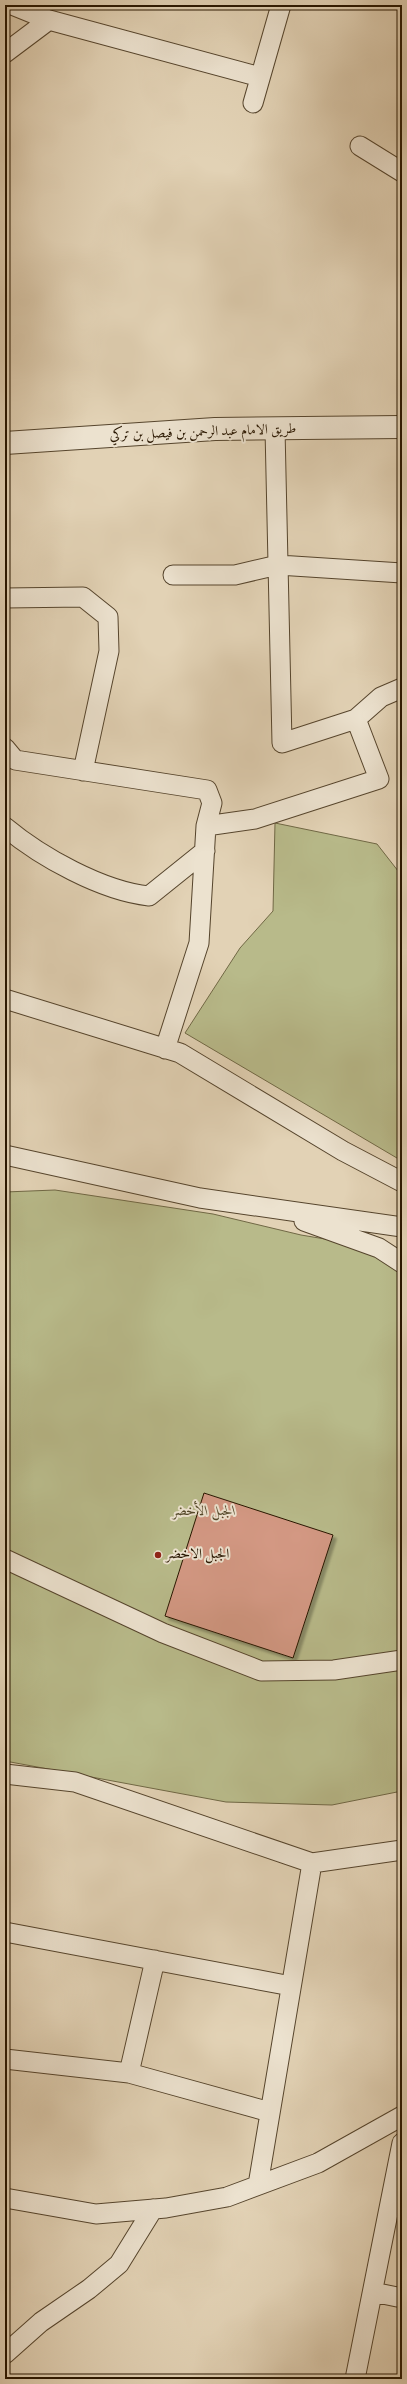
<svg xmlns="http://www.w3.org/2000/svg" width="407" height="2384" font-family="'Sorts Mill Goudy',Amiri,serif">
	<style>
		.green { fill: #b8ba8a; stroke: #706845 }
		.building { fill: #d39883; stroke: #281600; filter: url(#shadow) }
		.lines { fill: none; stroke-linecap: round; stroke-linejoin: round }
		.minor-casing { stroke: #56452d; stroke-width: 21 }
		.tertiary-casing { stroke: #56452d; stroke-width: 24 }
		.minor { stroke: #ece2cf; stroke-width: 19 }
		.tertiary { stroke: #ece2cf; stroke-width: 22 }
		.poi-dot { fill: #8f2418; stroke: #ece2cf; stroke-width: 1.5 }
		.labels { text-anchor: middle; dominant-baseline: central; stroke-width: 4; stroke-linejoin: round; paint-order: stroke }
		.street-label { font-size: 14px; fill: #281600; stroke: #ece2cf }
		.park-label { font-size: 14px; font-style: italic; fill: #534729; stroke: #ece2cf }
		.poi-label { font-size: 14px; fill: #281600; stroke: #ece2cf; text-anchor: start }
	</style>
	<defs>
		<filter id="shadow"><feDropShadow dx="3.5" dy="3.5" stdDeviation="1" flood-color="#0004"/></filter>
	</defs>
	<rect width="100%" height="100%" fill="#e2d2b5"/>
	<filter id="stains"><feTurbulence type="fractalNoise" baseFrequency=".005" numOctaves="4"/><feColorMatrix values="0 0 0 0 .2 0 0 0 0 .09 0 0 0 0 .02 0 0 0 .5 -.17"/></filter>
	<radialGradient id="worn" r=".72"><stop offset=".6" stop-color="#630" stop-opacity="0"/><stop offset="1" stop-color="#630" stop-opacity=".3"/></radialGradient>
	<path class="green" d="M275,823l102,21 25,32v285l-217,-128 55,-85 33,-37z
		M55,1190l158,24 88,21 78,13 23,15v528l-70,14 -106,-3 -221,-41v-569z"/>
	<path class="building" d="M204,1493l129,42 -40,123 -128,-42z"/>
	<g class="lines">
		<g class="minor-casing">
			<path id="minor" d="M12,5l37,15
				M5,53l44,-33 211,57
				M253,103l28,-98
				M360,146l42,26
				M275,429l7,314 74,-24 25,-22 21,-9
				M173,575h62l43,-10 124,8
				M5,598l78,-1 25,20 1,34 -26,120
				M5,748l10,12 192,30 5,13 -6,23 -7,117 -34,106
				M206,826l49,-7 124,-40 -23,-60
				M5,827c36,30 97,64 144,69l56,-45
				M5,999l175,54 163,98 59,31
				M5,1155l195,43 202,29
				M304,1221l75,27 23,15
				M5,1559l158,74 98,38 73,-1 68,-10
				M5,1774l70,8 237,81 90,-13
				M5,1932l286,54
				M5,2059l124,14 141,39
				M129,2073l26,-113
				M258,2185l54,-322
				M5,2198l91,16 70,-6 61,-11 91,-34 84,-47
				M373,2292l29,6
				M5,2354l36,-32 48,-33 30,-25 34,-55
				M355,2379l47,-236"/>
		</g>
		<g class="tertiary-casing">
			<path id="tertiary" d="M5,443l210,-14 187,-2"/>
		</g>
		<use href="#minor" class="minor"/>
		<use href="#tertiary" class="tertiary"/>
	</g>
	<circle class="poi-dot" cx="158" cy="1555" r="4"/>
	<g class="labels">
		<g class="street-label">
			<text transform="translate(203 433) rotate(-2)">طريق الامام عبد الرحمن بن فيصل بن تركي</text>
		</g>
		<g class="park-label">
			<text x="204" y="1512">الجبل الأخضر</text>
		</g>
		<g class="poi-label">
			<text x="166" y="1555">الجبل الاخضر</text>
		</g>
	</g>
	<rect width="407" height="2384" fill="none" stroke="#e2d2b5" stroke-width="20"/>
	<rect x="6" y="6" width="395" height="2372" fill="none" stroke="#281600" stroke-width="2"/>
	<rect x="10" y="10" width="387" height="2364" fill="none" stroke="#281600"/>
	<rect width="100%" height="100%" filter="url(#stains)"/>
	<rect width="100%" height="100%" fill="url(#worn)"/>
</svg>
